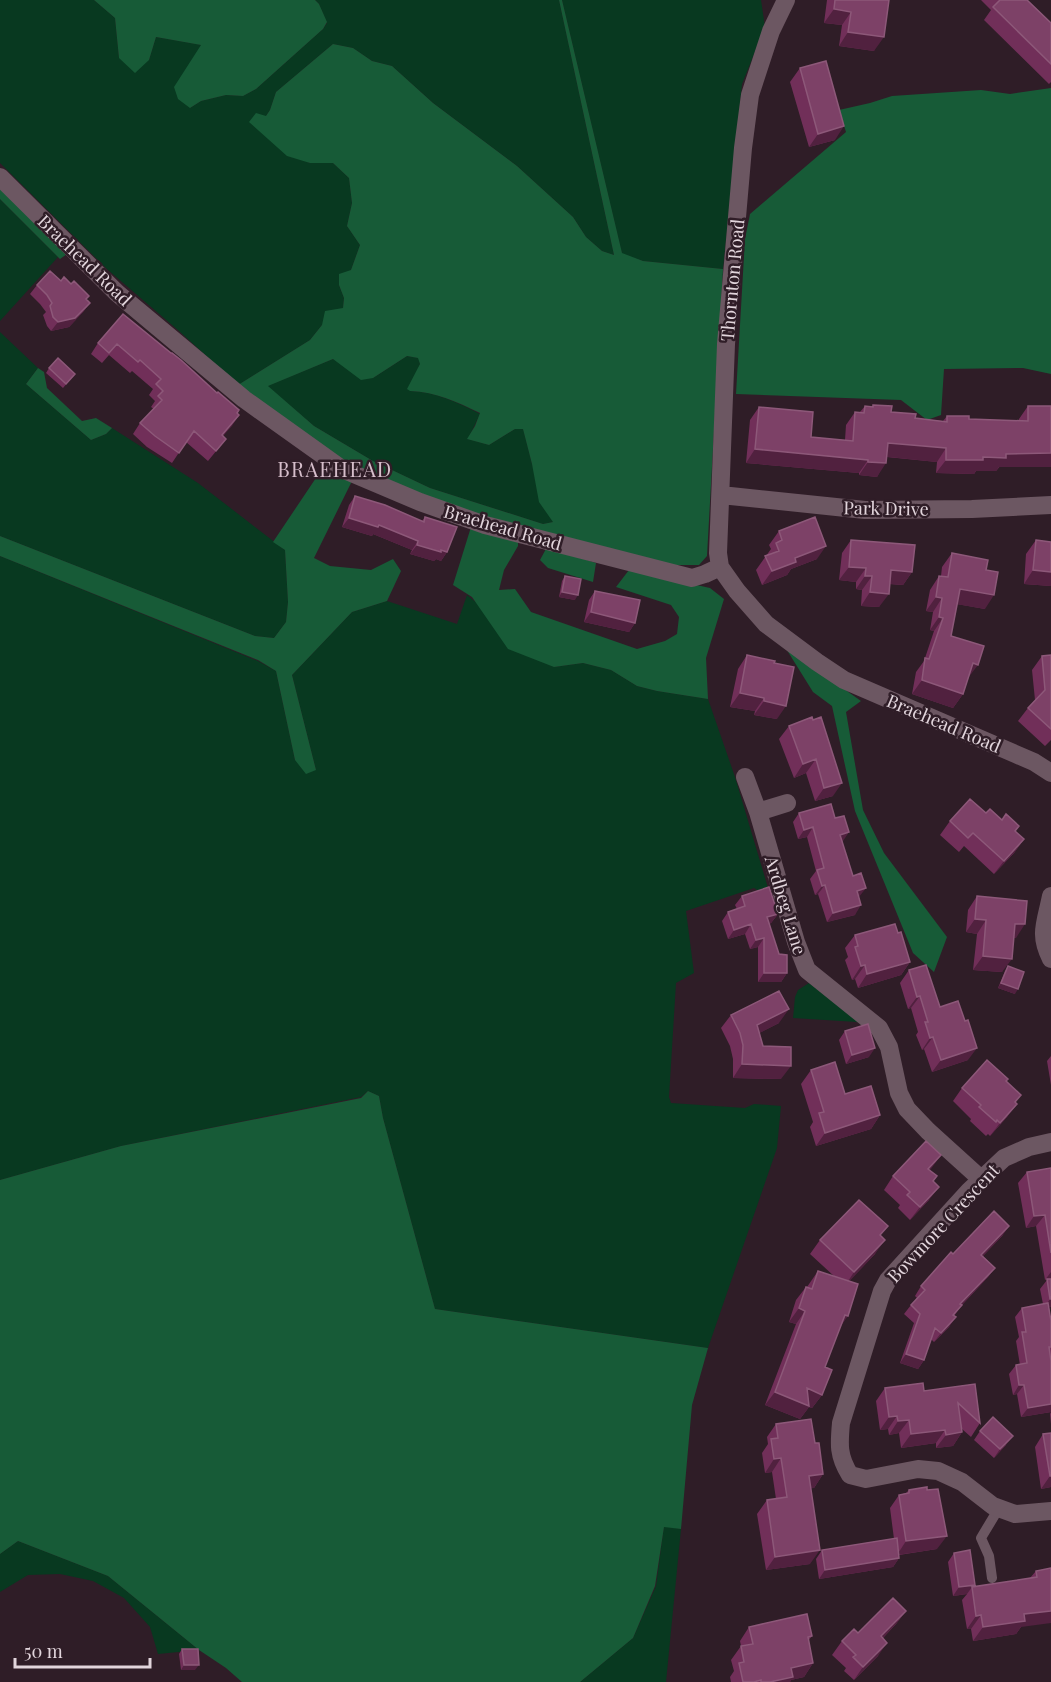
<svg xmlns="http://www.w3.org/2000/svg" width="1051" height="1682" font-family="'Playfair Display',serif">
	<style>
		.green { fill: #083920 }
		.forest { fill: #175b37; fill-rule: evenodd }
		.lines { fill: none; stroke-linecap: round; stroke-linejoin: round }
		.lane { stroke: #6c5762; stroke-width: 10 }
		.street { stroke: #6c5762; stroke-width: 18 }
		.wall { fill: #712f59 }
		.shaded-wall { fill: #51213f }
		.building { fill: #7d4167; stroke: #8d5879; stroke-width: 1.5 }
		.labels { text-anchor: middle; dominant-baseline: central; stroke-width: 5; stroke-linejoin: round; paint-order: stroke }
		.street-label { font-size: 18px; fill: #e2d5dc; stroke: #2f1d27 }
		.neighbourhood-label { font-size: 20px; letter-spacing: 1.5px; fill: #d6becb; stroke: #2f1d27 }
	</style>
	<rect width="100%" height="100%" fill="#2f1d27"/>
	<path class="green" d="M0,0h94l21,18 4,40 30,2 7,-23 46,8 -12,63 11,-7 25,-6 17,1 13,-7 67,-60 4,-6 -8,-19 -4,-4h244l55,255 -12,-4 -16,-14 -13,-20 -56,-51 -84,-63 -41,-37 -20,-5 -19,-13 -20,-4 -57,48 -6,18 -4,6 43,47h24l16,15 3,25 -5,23 13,19 -9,25 -12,15 5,13 -1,10 -21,17 -12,15 -72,45 -59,-54 -71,-61 -108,-107z
		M562,0h199l4,27 -23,57 -19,185 -80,-8 -21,-7z
		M0,199l58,58 -58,64z
		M0,332l38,36 -12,16 65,56 15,-6 6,-6 86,55 87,67 3,52 -2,20 -12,16 -19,-2 -255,-100z
		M407,356l12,2 1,6 -10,27c26,1 47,11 70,23l-12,25 21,6 26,-16 8,-1 9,36 21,58 -10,2 -113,-36 -57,-27 -59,-35 -47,-40 66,-27 40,19z
		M0,556l258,105 18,10 19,89 21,10 -24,-95 60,-63 35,-11 70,23 10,-29 87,72 29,-4 28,7 26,16 20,5 51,8 27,78 36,121 -17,-10 -68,23 8,62 -18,10 -7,114 2,6 74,5 9,-4 27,2 -4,42 -69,200 -273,-39 -52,-191 -4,-22 -11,-5 -7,6 -240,49 -121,34z
		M809,983l62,47 -14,-8 -64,-4 2,-21 3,-7z
		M664,1526l17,3 -15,153h-86l53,-44 23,-52z
		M18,1541l90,35 91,74 -41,4 -8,-27 -26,-29 -31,-17 -33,-7 -32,1 -28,17v-38z"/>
	<path class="forest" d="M94,0h221l4,4 8,18 -4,7 -67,60 -13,7 -17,-1 -25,6 -11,7 -12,-9 -4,-12 27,-42 -45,-8 -7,23 -14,13 -16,-15 -4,-40z
		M559,0h3l60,253 21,8 80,8 -16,287 -8,9h-27l-220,-57 -109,-45 -105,-78 72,-45 12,-15 3,-14 18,-3 1,-10 -5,-13v-11l12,-4 9,-25 -13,-19 5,-23 -3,-25 -16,-15h-23l-23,-7 -38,-34 7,-9 10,3 4,-6 6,-18 57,-48 20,4 19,13 20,5 41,37 84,63 56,51 13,20 16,14 12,4zM407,356l11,2 2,6 -13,25 3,2c26,1 47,11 70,22l-5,13 -8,13 22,6 26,-16h8l9,35 7,38 14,20 -10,2 -113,-36 -57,-27 -59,-35 -46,-40 65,-27 28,21 12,-2z
		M1051,88v286l-28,-6 -79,1 -3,46 -14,5 -26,-20 -165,-6 9,-155 5,-25 96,-82 -7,-22 31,-7 22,-7 89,-6 29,4z
		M0,187l67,67 -7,5 -60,-60z
		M38,368l6,4 3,16 35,33 14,-3 16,10 -6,6 -15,6 -65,-56z
		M324,466l28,15 -38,77 16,8 41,4 22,-11 8,12 -14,30 -35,11 -60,63 24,95 -10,4 -11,-14 -19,-89 -18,-11 -258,-104v-20l255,100 19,2 12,-16 2,-20 -3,-52 -12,-8z
		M471,527l47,12v7l-14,24 -5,20 16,-1 16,23 106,37 28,-8 12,-7 2,-17 -8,-12 -55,-18 13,-17 81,18 14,11 -18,59 2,41 -51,-8 -20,-5 -26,-16 -28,-7 -29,4 -46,-18 -36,-52 -19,-12z
		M547,547l49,16 -3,19 -45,-14 -8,-8z
		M785,647l76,54 -15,11 17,98 21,43 63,84 -13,35 -21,-19 -58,-142 -23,-105 -19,-14z
		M368,1091l11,5 4,22 52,191 273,39 -16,57 -11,124 -17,-2 -9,59 -22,52 -53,44h-338l-16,-14 -27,-18 -91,-74 -90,-35 -18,13v-374l121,-34 240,-48z"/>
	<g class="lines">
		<path class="lane" d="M992,1578l-3,-22 -8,-18 18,-30"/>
		<path class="street" d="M786,0l-15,31 -21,64 -7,53 -17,196 -8,209 2,14 17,24 29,33 51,38 27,18 190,82 17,11
			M0,177l117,116 127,106 98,70 78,33 65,23 207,53 13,-4 15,-7
			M721,495l144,15 107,-1 79,-4
			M745,777l13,35 38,130 11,28 72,58 10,19 10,46 8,16 21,22 53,48
			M758,812l29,-9
			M1051,896c-5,26 -13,38 0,63
			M1051,1142l-22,5 -25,11 -35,33 -81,89 -6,11 -41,132c-2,21 -3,33 9,52l16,4 52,-10 20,2 24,11 31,24 22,8 36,-3"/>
	</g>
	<path class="wall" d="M827,0h62l-15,51 -35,-5 3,-21 -18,-2z
		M981,0h46l24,23v59l-2,2 -65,-64 7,-10z
		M800,68l35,72 -26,7 -19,-65z
		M61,281l29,22 -7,9 -14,15 -18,4 -4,-5 -4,-11 3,-3 -6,-8 -10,-10 7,-9z
		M123,314l116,101 -16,21 3,3 -18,22 -22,-19 -14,21 -25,-16 -14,-13 7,-11 14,-14 -3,-2 4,-6 -6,-6 4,-6 -21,-18 -2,2 -21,-18 -7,8 -11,-9 7,-11z
		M49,368l26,6 -12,14 -17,-15z
		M873,405l18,7 24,6 28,3 4,-5 22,3 50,2v-2l9,-13h23l-55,65h-20l-2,3 -38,-1 1,-11 -50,-5 -10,20 -18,-2v-2l-113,-10 4,-43 9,-13 52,30 34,3 1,-15 9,-13h5l5,-6 7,1z
		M355,496l67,25 3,-4 22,35 -6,9 -5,-2 -2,2 -24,-7 2,-4 -39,-16 -1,2 -30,-9 7,-22z
		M779,531l38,28 -26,10 -4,6 -25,10 -6,-15 15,-21 -2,-4z
		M851,540l61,32 -9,13 -14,-1 -10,23 -18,-1 1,-16 -6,-1v-7l-17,-2 3,-27z
		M1036,540l15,2v44l-27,-2 2,-30z
		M952,553l34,17 -1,39 -28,-5 -6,32 17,42 -5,16 -10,14 -41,-14 4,-22 8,-11 10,-30 -4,-1 3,-18 -7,-1 4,-21 9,-14h2l1,-9z
		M565,576l10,24 -16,-3 3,-16z
		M595,591l40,32 -6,9 -45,-10 5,-22z
		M747,655l27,8 3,56 -23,-4 1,-4 -25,-4 8,-38z
		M1051,655v85l-6,6 -27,-25 10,-13 7,-8 -3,-30 10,-14z
		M812,717l21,79 -18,5 -9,-28 -12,5 -15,-39 10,-13z
		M799,813l44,28 -1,1 17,55 -4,18 -28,7 -9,-28 -3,1 -5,-16 6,-8 -9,-34 -9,2 -5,-17z
		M986,813l33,13 -4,6 9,7 -10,14 -20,21 -30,-28 -5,6 -19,-17 10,-14z
		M742,896l36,18 -7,9 -2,1 10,30 8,19 -6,9h-23v-35l-8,2 -5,-15 -17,5 -6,-18 6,-9 9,-3 -2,-4z
		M977,896l39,42h-2l-12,34 -29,-2 4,-36 -11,-2 2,-22z
		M898,933l12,29 -9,13 -43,13 -3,-9 -3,1 -7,-20 3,-3 -3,-9 10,-13z
		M1008,966l7,28 -17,-6 7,-17z
		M909,970l31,37 28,53 -36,12 -8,-23 -2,1 -6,-15 2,-3 -7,-24 -3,1 -8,-26z
		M731,1015l48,8 -20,10 4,13 18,33 -48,-1v-19l-3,-13 -9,-18z
		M845,1031l24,26 -23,7 -7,-24z
		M1051,1056v29l-4,-24z
		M811,1070l34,24 35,21 -9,14 -55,17 -6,-19 3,-5 -12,-38z
		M1006,1081l10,22 -9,14 -17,19 -2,-2 -2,2 -16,-15 1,-2 -18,-18 9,-13z
		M1051,1168v139h-2l2,14v34h-1l1,6v63l-1,-10 1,-2 -30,5 -4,-23 -4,1 -4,-21 7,-9h4l-4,-24 3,-4 -4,-20 7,-9 21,-4 -3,-15 7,-9h-2l-9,-54 -10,2 -8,-45 9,-11z
		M893,1176h44l-4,5 -4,19 -19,20 -12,-12 2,-3 -16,-15z
		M1003,1235l-20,21 12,12 -7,9 -26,28 -8,11 -5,11 -15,15 -3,-3 -7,21 -6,9 -18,-6 14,-40 -10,-9 7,-9 6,-7 -2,-2 6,-10 32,-32z
		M881,1236l-6,18 -26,27 -9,47 -15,39 -3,28 -10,13 -3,-1 -9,12 -35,-14 31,-81 -7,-2 7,-22 10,-13h1l11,-16 17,6 -25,-23 10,-14z
		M975,1384l5,39 -9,14 -9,-8v3l-9,14 -17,2v-5l-35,5 -2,-15 -10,2 -1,-6 -8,1 -4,-29 9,-13 39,3z
		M776,1424l39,19 8,31 -9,14h-3l-1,76 -44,6 -9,-56 10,-14 9,-1 -4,-27 -7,1 -3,-20 6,-9 -1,-7z
		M980,1431l26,14 -12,13 -20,-18z
		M1051,1433v54l-10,2 -6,-42 8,-13z
		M909,1490l28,59 -38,6v3l-6,9 -74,12 -3,-20 6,-9 72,-11 -4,-31 9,-13 7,-2z
		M954,1553l21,32 -1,2 56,-9 6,-7 15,-3 -30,59 -5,7 -43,7 -2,-12h-4l-5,-29 5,-6 -14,2 -5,-34z
		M906,1611l-10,13 -13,14 -5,18 -24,24 -10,-9 2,-3 -14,-13 10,-14z
		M749,1627l63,9 -4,5 5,22 -9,14 -13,3 -1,2h-59l-1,-5 4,-6 -3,-11 10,-14 -1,-5z
		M182,1649l13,21h-14l-2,-16z"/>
	<path class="shaded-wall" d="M834,9l17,3 -9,13 -18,-2z
		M848,32l36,5 -10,14 -35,-5z
		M844,126l-9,14 -26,7 9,-13z
		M90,303l-7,9 -14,15 -18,4 7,-9z
		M239,415l-7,11 -18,20 8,-11z
		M888,443l58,5 -9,14 -58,-6z
		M755,449l113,11 -9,13 -113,-10z
		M1051,453v14h-52l-3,4h-20l-2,3 -38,-1 10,-13 37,-3 23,-3z
		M868,462l18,1 -9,14 -18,-2z
		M349,518l30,7 39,16 -6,9 -39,-16 -1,2 -30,-9z
		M417,545l24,5 6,2 -6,9 -5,-2 -2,2 -24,-7z
		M826,546l-9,13 -26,10 -4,6 -25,10 10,-14 23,-13z
		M849,567l17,1 -10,14 -17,-2z
		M891,570l21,2 -9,13 -22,-2z
		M1033,570l18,2v14l-27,-2z
		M865,576h7l-10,14 -6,-1z
		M960,589l34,6 -9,14 -35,-6z
		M562,592l16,3 -3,5 -16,-3z
		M870,592l19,2 -10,13 -18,-1z
		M936,597l6,1 -9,14 -7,-1z
		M591,612l44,11 -6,9 -45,-10z
		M939,617l4,1 -9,13 -4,-1z
		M973,663l5,2 -10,13z
		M922,680l41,14 -10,14 -41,-14z
		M740,693l24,5 -9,13 -25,-4z
		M764,701l22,5 -9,13 -23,-4z
		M816,759l-10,14 -12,5 9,-14z
		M842,783l-9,13 -18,5 9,-13z
		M813,827l-6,10 -9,2 6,-9z
		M849,832l-6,9 -10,3 7,-9z
		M1024,839l-10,14 -20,21 10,-13z
		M825,885l-7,9 -3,1 7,-9z
		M866,888l-7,9 -9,3 7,-9z
		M861,905l-6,10 -28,7 6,-9z
		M778,914l-7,9 -10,3 6,-9z
		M975,919l11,1 -9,14 -11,-2z
		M751,924l-6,10 -17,5 6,-9z
		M1015,924h10l-9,14 -11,-1z
		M764,938l-6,9 -8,2 6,-9z
		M983,956l29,3 -10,13 -29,-2z
		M910,962l-9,13 -43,13 9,-14z
		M865,965l-10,14 -3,1 9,-14z
		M764,973h23l-6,9h-23z
		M1001,983l17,6 -3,5 -17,-6z
		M920,996l-9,12 -3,1 9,-12z
		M789,1009l-10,14 -31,16 9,-14z
		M933,1037l-9,12 -2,1 8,-12z
		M875,1048l-6,9 -23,7 6,-9z
		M977,1048l-9,12 -36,12 9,-12z
		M742,1064l49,2 -10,13 -48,-1z
		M1017,1104l-10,13 -17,19 10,-13z
		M880,1115l-9,14 -55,17 9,-13z
		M941,1155l-10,14 -12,13 9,-13z
		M939,1187l-10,13 -19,20 10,-13z
		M1045,1215l-9,11 -10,2 8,-12z
		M1009,1226l-6,9 -28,29 6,-9z
		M885,1240l-10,14 -30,32 9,-14z
		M995,1268l-7,9 -34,36 6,-9z
		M1051,1272v7l-6,1z
		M1050,1299h1v8l-7,1z
		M799,1308l6,3 -9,13 -7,-2z
		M845,1315l3,1 -10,14z
		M956,1317l-7,10 -15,15 7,-9z
		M906,1354l18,6 -6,9 -18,-6z
		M1019,1385h5l-7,9 -4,1z
		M807,1388l15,7 -10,13 -3,-1 -9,12 -35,-14 10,-13z
		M1051,1404v8l-30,5 7,-9z
		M897,1416l-9,13 -8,1 9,-13z
		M909,1420l-10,13 -10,2 9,-14z
		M945,1430l-9,13 -35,5 10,-14z
		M962,1432l-9,14 -17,2 10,-13z
		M1013,1436l-7,9 -12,13 6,-9z
		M781,1458l-9,14 -7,1 9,-14z
		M823,1474l-9,14 -14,2 9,-14z
		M1050,1476h1v11l-10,2z
		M947,1536l-10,13 -40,6 9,-14z
		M820,1550l-10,14 -44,6 9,-13z
		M899,1558l-6,9 -74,12 6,-9z
		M975,1585l-3,4v-2l-5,7 -14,2 6,-9z
		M906,1611l-10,13 -25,26 10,-14z
		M1051,1611v12l-30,4 -5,7 -43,7 10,-14 41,-13z
		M981,1615l-10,14h-4l9,-13z
		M887,1643l-9,13 -24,24 9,-13z
		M813,1663l-9,14 -13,3 -1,2h-20l21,-14z
		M184,1665h15l-4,5h-14z"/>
	<path class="building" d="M835,0h54l-5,37 -36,-5 3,-20 -17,-3z
		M1000,0h27l24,23v41l-58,-57z
		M826,61l18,65 -26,8 -18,-66z
		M50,271l11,10 3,-4 7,7 3,-3 15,15 -3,3 4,4 -15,15 -17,4 -5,-5 -3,-11 2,-3 -5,-8 -10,-10z
		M123,314l48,39h1l9,7 36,33 1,-1 21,18 -2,3 2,2 -17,20 4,4 -10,12 -22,-20 -15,22 -24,-17 -15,-13 22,-23 -4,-4 5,-5 -7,-7 5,-5 -21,-19 -2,2 -21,-18 -8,9 -11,-10z
		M58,358l17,16 -9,10 -17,-16z
		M873,405l19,1 -1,6 25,2 -1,4 32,4v-6h22v3l59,2v-15h23v47l-45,1v4l-23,-1v3h-37v-12l-58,-5 -2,20 -18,-1v-2l-113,-11 4,-42 54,5 -2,25 42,4 2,-29 9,1 1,-7 8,1z
		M355,496l30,9 39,17 1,-5 32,10 -10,25 -6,-2v2l-24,-7 1,-4 -39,-16 -1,2 -29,-9z
		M815,517l11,29 -31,12 1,4 -24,9 -7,-15 14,-5 -3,-8 6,-3 -3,-9z
		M851,540l64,5 -3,27 -21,-2 -2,24 -19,-2 2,-16h-7l1,-8 -17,-1z
		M1036,540l15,2v30l-18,-2z
		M952,553l36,7 -2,10 12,2 -4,23 -34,-6 -9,47 33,10 -6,19 -5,-2 -10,31 -41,-14 3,-22 4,1 14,-41 -4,-1 3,-19 -6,-1 3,-21 9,1z
		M565,576l16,3 -3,16 -16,-3z
		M595,591l45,9 -5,23 -44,-11z
		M747,655l28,6 -1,2 20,4 -8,39 -22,-5v-3l-24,-5z
		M1051,655v74l-23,-21 17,-18 -3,-34z
		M812,717l1,3 8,-3 21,66 -18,5 -8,-29 -13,5 -14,-38z
		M970,799l16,14 4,-4 12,11 4,-6 13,12 -4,5 9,8 -20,22 -31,-28 -5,5 -18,-17z
		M831,804l4,14 9,-2 5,16 -9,3 13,41 8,-3 5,15 -9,3 4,14 -28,8 -8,-28 -3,1 -5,-16 7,-2 -11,-41 -9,3 -5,-17z
		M769,887l9,27 -11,3 12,37 8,1v18h-23v-35l-8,2 -5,-16 -17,6 -6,-18 17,-6 -3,-10z
		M977,896l50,5 -2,23h-10l-3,35 -29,-3 3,-36 -11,-1z
		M895,924l3,9 3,-1 9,30 -43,12 -2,-9 -4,1 -6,-19 3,-1 -3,-11z
		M926,965l14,42 18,-6 7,20 3,-1 9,28 -36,12 -8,-23 -3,1 -5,-16h3l-8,-26 -3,1 -8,-27z
		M1008,966l16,6 -6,17 -17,-6z
		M779,991l10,18 -32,16 6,21 28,1v19l-49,-2 1,-19 -3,-12 -9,-18z
		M868,1024l7,24 -23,7 -7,-24z
		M987,1060l21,19 -2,2 15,14 -6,7 2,2 -17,19 -3,-3 -1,2 -17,-15 2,-2 -19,-17z
		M835,1062l10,32 26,-8 9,29 -55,18 -6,-20 5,-1 -13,-42z
		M926,1141l15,14 -13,14 9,7 -4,5 6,6 -19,20 -13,-12 3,-3 -17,-16z
		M1051,1168v85l-6,-38 -11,1 -7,-44z
		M859,1200l29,26 -8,9 5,5 -31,32 -34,-32z
		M994,1211l15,15 -28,29 14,13 -35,36 2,1 -9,10 3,2 -15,16 -6,-5 -11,32 -18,-6 14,-40 -9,-9 14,-15 -4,-4 30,-34 2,2z
		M818,1271l40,13 -10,32 -3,-1 -20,52 7,3 -10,25 -15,-7 2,18 -34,-14 30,-81 -6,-3 7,-21 6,2z
		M1047,1279h4v20h-1z
		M1048,1303l3,18v26h-2l2,14v43l-23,4 -4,-23h-5l-3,-20 11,-2 -5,-31h4l-4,-24z
		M923,1383l1,8 51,-7 5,39 -22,-20 4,29 -16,3 -1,-5 -34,4 -2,-14 -11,1 -1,-5 -8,1 -4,-29z
		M993,1417l20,19 -13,13 -20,-18z
		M811,1419l4,24h4l4,31 -14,2 11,74 -45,7 -8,-57 20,-3 -6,-39 -7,1 -3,-20 7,-1 -2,-14z
		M1051,1433v43h-1l-7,-42z
		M927,1487v3l11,-1 9,47 -41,5 -7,-46 10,-2v-3z
		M897,1538l2,20 -74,12 -3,-20z
		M970,1550l5,35 -16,2 -5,-34z
		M1051,1568v43l-27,3 1,7 -42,6 -2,-12 -5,1 -4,-29 65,-10 -1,-6z
		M893,1598l13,13 -25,25 6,7 -24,24 -10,-10 3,-2 -14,-14 12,-12 4,4z
		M807,1614l5,22 -4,1 5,26 -22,5 2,9 -23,5h-9v-2l-7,2h-11l-4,-19 5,-1 -3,-16 12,-2 -4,-17z
		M182,1649h16l1,16h-15z"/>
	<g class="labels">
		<g class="street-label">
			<text transform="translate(85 260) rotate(44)">Braehead Road</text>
			<text transform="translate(732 280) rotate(-85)">Thornton Road</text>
			<text transform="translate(886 508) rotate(1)">Park Drive</text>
			<text transform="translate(503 527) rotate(16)">Braehead Road</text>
			<text transform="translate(944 723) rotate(23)">Braehead Road</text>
			<text transform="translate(786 905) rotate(73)">Ardbeg Lane</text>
			<text transform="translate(943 1223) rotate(-47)">Bowmore Crescent</text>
		</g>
		<g class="neighbourhood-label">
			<text x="335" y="468">BRAEHEAD</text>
		</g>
	</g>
	<path d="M15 1658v9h135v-9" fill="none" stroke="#e2d5dc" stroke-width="3"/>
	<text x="24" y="1658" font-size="18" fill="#e2d5dc" stroke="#2f1d27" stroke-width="4.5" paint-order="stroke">50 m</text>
</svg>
